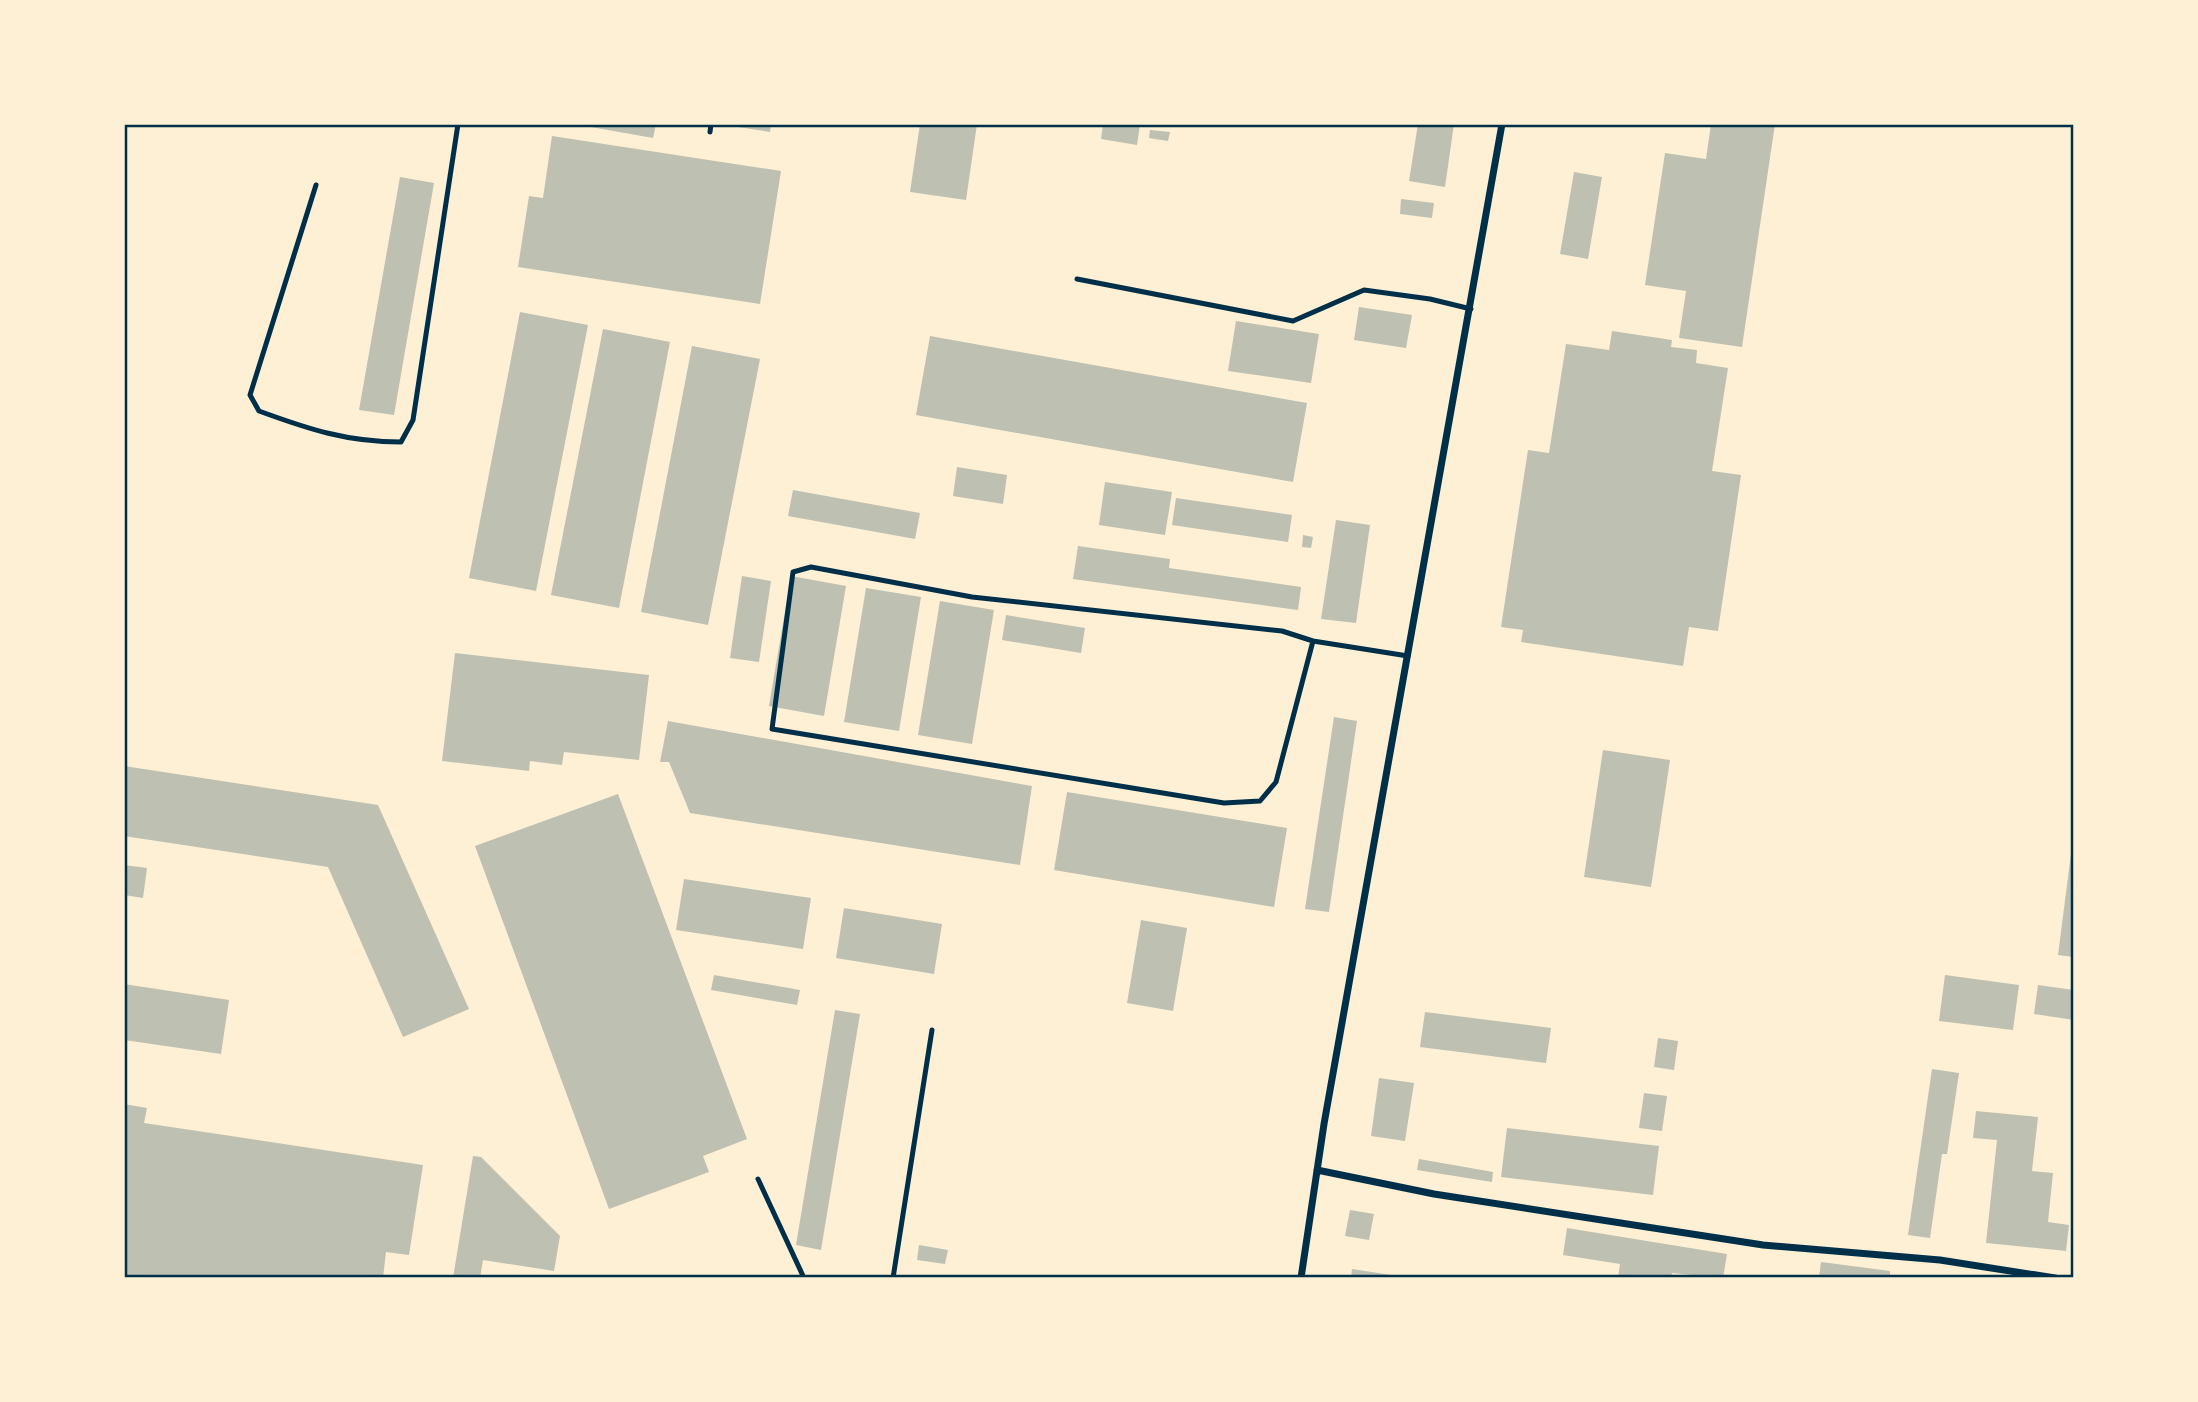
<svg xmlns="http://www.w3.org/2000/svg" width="2198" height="1402" font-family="'PT Sans',sans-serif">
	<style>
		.building { fill: #bec0b2 }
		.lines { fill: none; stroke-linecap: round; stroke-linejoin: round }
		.service { stroke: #003049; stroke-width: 5 }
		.minor { stroke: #003049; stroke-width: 7 }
		.neatline { fill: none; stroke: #003049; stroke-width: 2.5 }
	</style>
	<rect width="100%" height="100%" fill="#fdf0d5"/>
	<path class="building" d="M574,124h82l-3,14z
		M739,124h32l-1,8 -32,-5z
		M920,124h57l-11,76 -56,-8z
		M1103,124h37l-3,21 -36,-6z
		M1418,124h36l-9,63 -36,-6z
		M1711,124h64l-33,223 -63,-9 7,-47 -41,-6 20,-132 41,6z
		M1150,130l20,2 -2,9 -19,-3z
		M552,136l229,35 -21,133 -242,-37 11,-71 14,2z
		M1574,172l28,5 -14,82 -28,-5z
		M400,177l34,6 -40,232 -35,-5z
		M1401,199l33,4 -2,15 -32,-4z
		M1359,307l53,8 -6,33 -52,-8z
		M520,312l68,13 -52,266 -67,-13z
		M1236,321l83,13 -8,49 -83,-12z
		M603,329l67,13 -51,266 -68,-13z
		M1612,331l60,9 -1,7 26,3 -1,13 32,5 -16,103 29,4 -23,156 -29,-4 -6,39 -162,-24 2,-12 -22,-3 27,-177 21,3 17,-109 43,6z
		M930,336l377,67 -14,79 -377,-67z
		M692,346l68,13 -52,266 -67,-13z
		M957,467l50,8 -4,29 -50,-8z
		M1105,482l67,10 -7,43 -66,-10z
		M793,490l127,23 -5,26 -127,-23z
		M1176,498l116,17 -4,27 -116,-17z
		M1336,520l34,5 -14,98 -35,-4z
		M1303,535l10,2 -2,11 -9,-1z
		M1078,546l92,13 -1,9 132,19 -3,23 -225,-31z
		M742,576l29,5 -12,81 -29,-4z
		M791,576l55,10 -22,130 -55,-10z
		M866,588l55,9 -22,134 -55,-9z
		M940,601l54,9 -22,134 -54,-9z
		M1006,615l79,13 -4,25 -79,-13z
		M455,653l194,22 -10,85 -75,-8 -2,13 -32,-4 -1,10 -87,-10z
		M1334,717l23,4 -28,191 -24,-3z
		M668,721l364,65 -12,79 -330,-52 -21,-51h-9z
		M1603,750l67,10 -19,127 -67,-10z
		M124,766l254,39 91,204 -66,28 -75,-170 -204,-31z
		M1067,792l220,36 -13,79 -220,-37z
		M618,794l129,345 -44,17 6,16 -100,37 -134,-363z
		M2072,846h2v111l-16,-2z
		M124,865l23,3 -4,30 -19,-3z
		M684,879l127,19 -8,51 -127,-19z
		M844,908l98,16 -8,50 -98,-16z
		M1141,920l46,8 -14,83 -46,-8z
		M714,975l86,15 -3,15 -86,-15z
		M1945,975l74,10 -6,45 -74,-9z
		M124,984l105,16 -8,54 -97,-14z
		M2038,985l36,5v30l-40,-6z
		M835,1010l25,4 -39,236 -25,-5z
		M1425,1012l126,16 -5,35 -126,-16z
		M1658,1038l20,3 -4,29 -20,-3z
		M1932,1069l27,4 -12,81h-5l-12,84 -22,-3z
		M1379,1078l35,5 -9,58 -34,-5z
		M1644,1093l23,3 -5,35 -23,-3z
		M124,1104l23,4 -3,15 279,42 -14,90 -23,-3 -3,26h-259z
		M1976,1111l62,6 -6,54 21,2 -5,49 21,3 -3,26 -80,-8 11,-103 -24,-2z
		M1507,1128l152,18 -6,49 -152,-18z
		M473,1156l8,1 79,79 -6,35 -71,-11 -3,18h-27z
		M1419,1159l74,13 -1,10 -75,-12z
		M1350,1210l24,4 -5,26 -24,-4z
		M1567,1228l160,26 -4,24 -51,-5 -1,5h-53l2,-14 -57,-9z
		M919,1245l29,5 -3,14 -28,-4z
		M1821,1262l69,9v7h-71z
		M1352,1269l46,7v2h-47z"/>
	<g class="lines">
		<path class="service" d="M710,132l1,-8
			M316,185l-66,210 9,16c49,18 88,31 142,31l12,-22 45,-296
			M1077,279l216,42 71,-31 66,9 41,10
			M1313,641l-37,141 -16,19 -36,2 -452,-74 21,-157 18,-5 161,30 310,34 31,10 95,15
			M758,1179l46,99
			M893,1278l39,-248"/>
		<path class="minor" d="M1317,1170l117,24 329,51 177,15 115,18
			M1301,1278l23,-154 178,-1000"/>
	</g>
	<rect width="2198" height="1402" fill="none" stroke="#fdf0d5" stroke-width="252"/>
	<rect x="126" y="126" width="1946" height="1150" class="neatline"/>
</svg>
